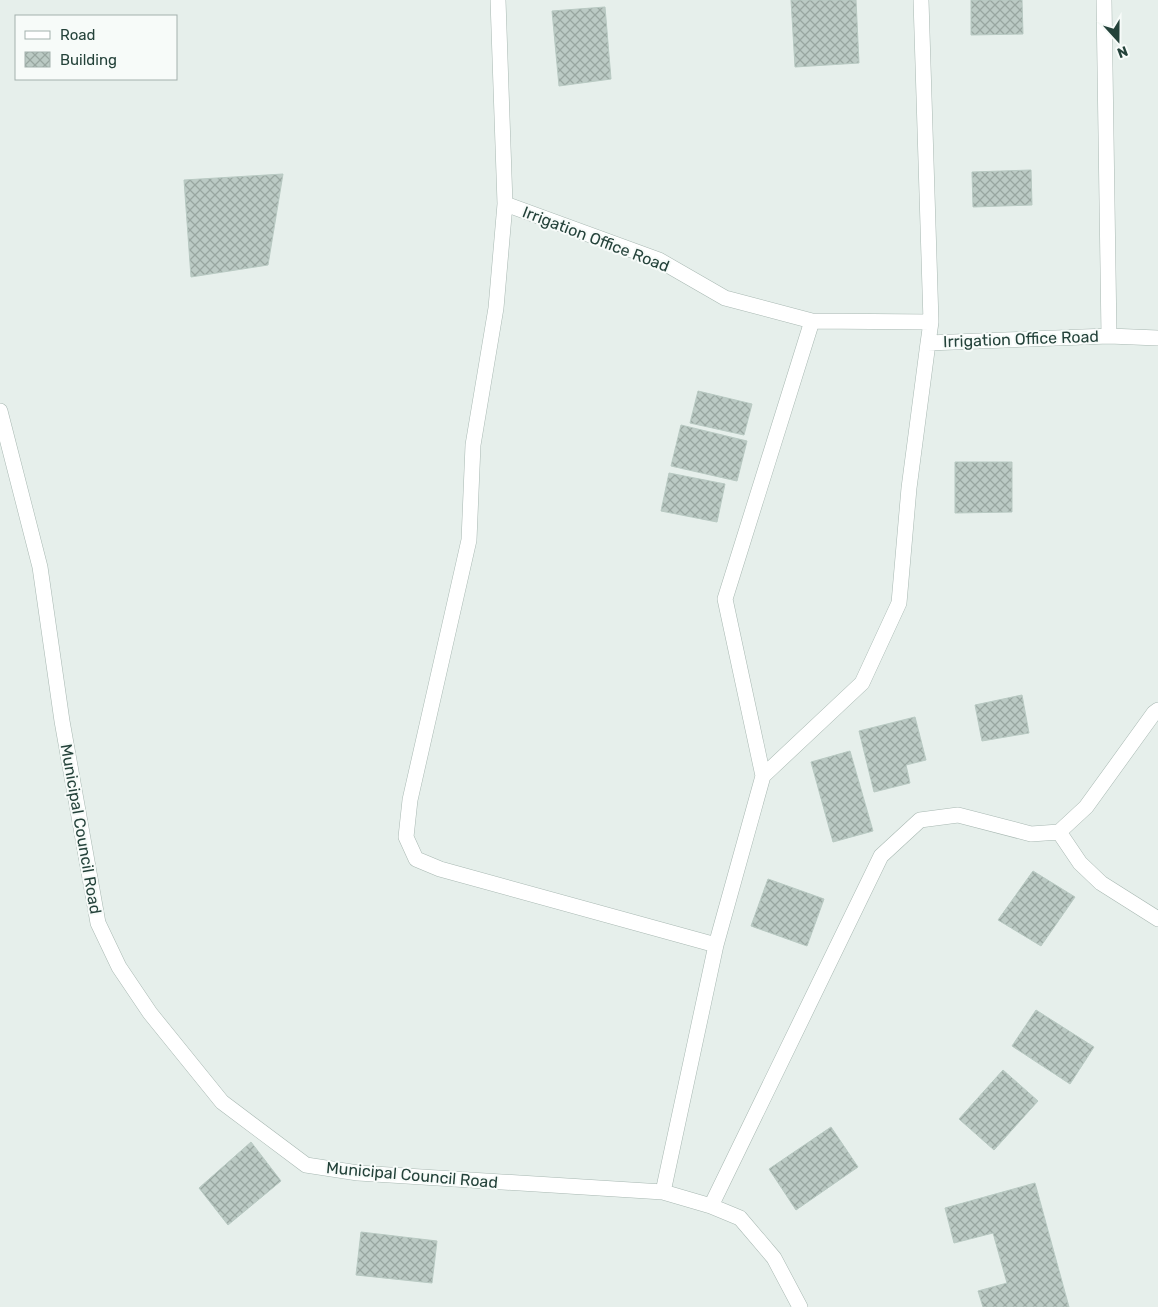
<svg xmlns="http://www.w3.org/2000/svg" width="1158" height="1307" font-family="Rubik,sans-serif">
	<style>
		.building { fill: url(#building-cross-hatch); stroke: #b8c9c2 }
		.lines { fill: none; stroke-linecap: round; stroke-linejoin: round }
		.minor-casing { stroke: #a8b8b2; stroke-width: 16 }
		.minor { stroke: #fff; stroke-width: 15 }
		.labels { text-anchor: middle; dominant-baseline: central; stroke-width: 4; stroke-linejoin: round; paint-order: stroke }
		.street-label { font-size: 16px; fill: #24423a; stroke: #f7fbf9 }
	</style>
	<defs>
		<pattern id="building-cross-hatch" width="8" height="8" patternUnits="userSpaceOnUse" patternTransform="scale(1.25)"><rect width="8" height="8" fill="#bbcac4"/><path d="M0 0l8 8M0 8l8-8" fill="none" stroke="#98a6a0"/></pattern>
	</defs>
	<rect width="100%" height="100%" fill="#e6efeb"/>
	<path class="building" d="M791,0h65l3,63 -64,4z
		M971,0h51l1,34 -52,1z
		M605,7l6,72 -52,7 -7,-75z
		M1031,170l1,35 -59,2 -1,-35z
		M283,174l-15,91 -77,12 -7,-97z
		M698,391l54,13 -8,31 -54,-12z
		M681,425l66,16 -10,40 -66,-15z
		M955,462h57v50l-57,1z
		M669,473l56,11 -8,38 -56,-11z
		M1022,695l7,38 -47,8 -7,-36z
		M915,717l11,43 -20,5 4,18 -36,9 -15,-61z
		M850,751l23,80 -40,11 -22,-80z
		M1033,871l42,26 -34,49 -43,-26z
		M768,879l56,20 -17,47 -56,-20z
		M1036,1010l58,37 -24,37 -58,-38z
		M1003,1070l35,31 -44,49 -35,-31z
		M831,1127l27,40 -62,43 -27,-41z
		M251,1142l30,39 -53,44 -29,-37z
		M1035,1183l34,124h-86l-5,-16 29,-8 -14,-50 -39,10 -9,-35z
		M361,1232l76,9 -5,42 -76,-8z"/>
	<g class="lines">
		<g class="minor-casing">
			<path id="minor" d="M498,0l7,204 154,56 66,38 87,23 119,1 -3,21 181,-7 49,2
				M921,0l10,322
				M1104,0l5,336
				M505,204l-9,104 -23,137 -4,95 -59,260 -4,37 10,22 24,10 276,76
				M0,411l40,156 22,154 36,202 21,44 31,46 72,89 84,63 52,8 305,19 48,14 29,12 34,40 26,49
				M763,776l99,-93 37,-80 10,-115 19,-145
				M1059,832l21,31 21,20 57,36
				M663,1192l53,-247 47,-169 -38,-177 87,-278
				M711,1206l170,-350 39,-36 38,-5 73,19 28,-2 27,-25 68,-94 4,-3"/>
		</g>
		<use href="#minor" class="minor"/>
	</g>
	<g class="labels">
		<g class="street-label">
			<text transform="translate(596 239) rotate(21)">Irrigation Office Road</text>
			<text transform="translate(1021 339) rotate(-2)">Irrigation Office Road</text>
			<text transform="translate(81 829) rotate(80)">Municipal Council Road</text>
			<text transform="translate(412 1175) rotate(5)">Municipal Council Road</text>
		</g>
	</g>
	<rect x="15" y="15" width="162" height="65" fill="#f7fbf9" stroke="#a3b1ad"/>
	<rect x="25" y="31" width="25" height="8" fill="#ffffff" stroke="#a3b1ad"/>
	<text x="60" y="40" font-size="15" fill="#24423a">Road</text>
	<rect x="25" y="52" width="25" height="15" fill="url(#building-cross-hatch)" stroke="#a3b1ad"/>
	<text x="60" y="65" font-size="15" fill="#24423a">Building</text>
	<g transform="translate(1118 40) rotate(159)" stroke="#f7fbf9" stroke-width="4" paint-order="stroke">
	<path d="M0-4L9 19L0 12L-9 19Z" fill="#24423a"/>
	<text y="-8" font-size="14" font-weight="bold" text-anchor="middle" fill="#24423a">N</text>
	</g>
</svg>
